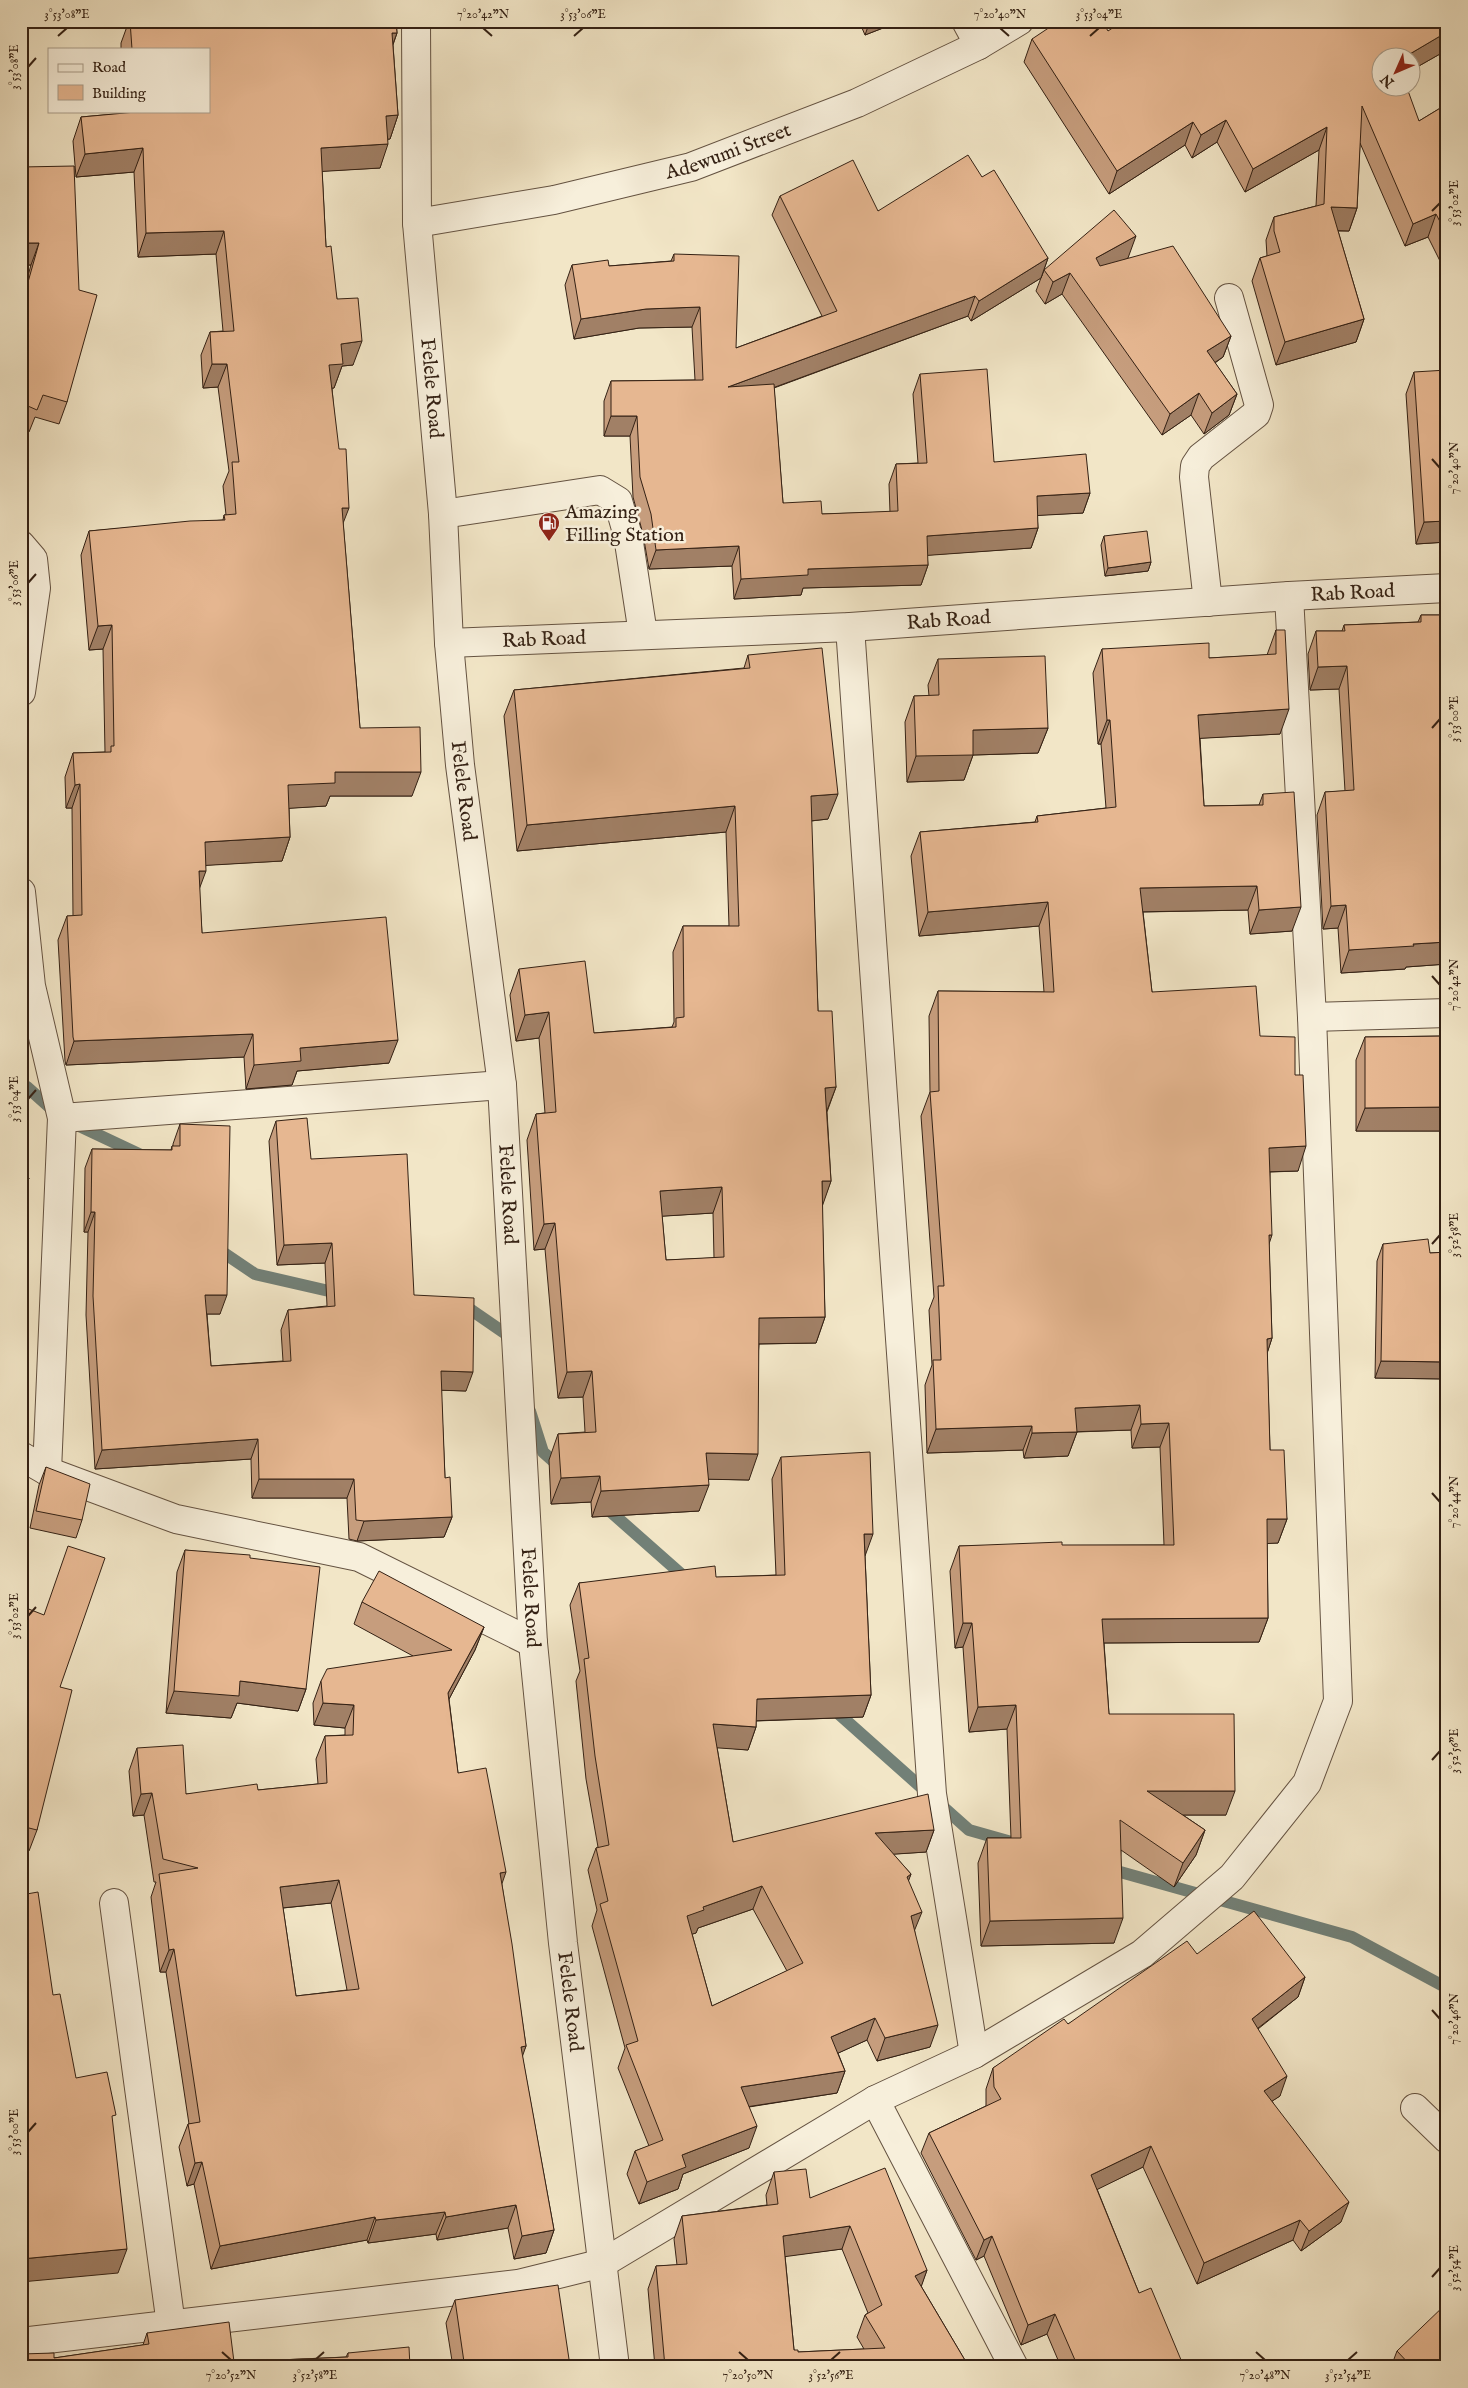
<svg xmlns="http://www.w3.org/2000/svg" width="1468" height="2388" font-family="'IM FELL English',serif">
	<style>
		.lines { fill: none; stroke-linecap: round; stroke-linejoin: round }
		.stream { stroke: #728077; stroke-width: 12 }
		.minor-casing { stroke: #645241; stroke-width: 30 }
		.minor { stroke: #f7efdb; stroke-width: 28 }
		.wall { fill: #c69d7d; stroke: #342114; fill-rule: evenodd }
		.shaded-wall { fill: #a18066; stroke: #342114 }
		.building { fill: #e6b791; stroke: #342114; fill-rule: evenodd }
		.ticks { fill: none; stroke: #342114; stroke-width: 2 }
		.labels { text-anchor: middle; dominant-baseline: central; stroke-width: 5; stroke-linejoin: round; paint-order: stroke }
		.street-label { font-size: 20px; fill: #342114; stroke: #f7efdb }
		.poi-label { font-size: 20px; fill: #342114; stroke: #f7efdb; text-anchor: start }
		.neatline { fill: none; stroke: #342114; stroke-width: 2 }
		.ticks-label { font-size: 12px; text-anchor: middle; fill: #342114 }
	</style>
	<rect width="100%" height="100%" fill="#f2e6c7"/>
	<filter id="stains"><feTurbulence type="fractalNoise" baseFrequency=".004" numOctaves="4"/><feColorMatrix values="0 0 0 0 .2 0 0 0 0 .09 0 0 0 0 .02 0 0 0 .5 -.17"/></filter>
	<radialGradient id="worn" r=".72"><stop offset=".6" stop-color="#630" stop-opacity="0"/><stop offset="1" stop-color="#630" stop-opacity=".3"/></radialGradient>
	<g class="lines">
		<path class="stream" d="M21,1086l6,1 29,26
			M73,1123l70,33
			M215,1247l40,27 87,20
			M461,1303l45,31 3,10
			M530,1411l13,41 18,16
			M603,1505l86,76
			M831,1707l138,123 46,13
			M1106,1868l246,69 95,51"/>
		<g class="minor-casing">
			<g id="minor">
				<path id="s1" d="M416,21l1,202 26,291 6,129 11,122 42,320 31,558 30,300 52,424"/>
				<path d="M966,21l13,24"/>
				<path id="s2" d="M417,223l137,-23 137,-33 166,-64 122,-58 40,-24"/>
				<path d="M443,514l157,-24 18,11 10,35 15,98"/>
				<path d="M21,545l12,14 3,29 -15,104"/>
				<path d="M1208,602l-14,-125 1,-11 6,-9 55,-43 3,-9 -30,-107"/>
				<path d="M850,627l82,1167 42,260"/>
				<path id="s3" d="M449,643l401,-16 439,-31 158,-8"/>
				<path d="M21,892l10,94 31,132 -15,353"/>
				<path d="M1312,1017l135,-4"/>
				<path d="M62,1118l440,-33"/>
				<path d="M21,1456l26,15 129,48 183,38 174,86"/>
				<path d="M114,1903l57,422"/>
				<path d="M875,2100l139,267"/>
				<path d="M1415,2108l32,31"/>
				<path d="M21,2342l497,-58 85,-21 272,-163 99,-46 168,-100 90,-77 75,-94 31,-82 -26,-684 -23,-421"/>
			</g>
		</g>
		<use href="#minor" class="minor"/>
	</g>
	<path class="wall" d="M129,21h267l1,12 -4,12 5,70 -8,24h-2l-8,29 -58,3 4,76 11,52 16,66 -11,1 -8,22h-2l11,134 17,206 52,68h-82l-4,10 -37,2 1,29 -8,24 -76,4 -7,23 3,45 187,130 -92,8 -5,14 -46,4 -2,-32 -178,8 -1,-4 -7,-121 9,-24h6l-1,-108h-6l-1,-31 8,-24 32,-1 -2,-103 -14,1 -8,-95 8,-24 134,-11 1,-5h2l-3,-29 6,-15 -11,-84 -15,1 -2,-33 9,-23 13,-1 -7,-77 -78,3 -4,-85 -58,5 -3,-36 8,-24 45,-4 -1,-2h84v-62h-88v-6z
		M859,21h42l-36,14z
		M1108,31l339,19 -37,21v-13h-30l39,63 28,-17v171l-19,-38 -23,9 -45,-103 -3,65 -8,23h-11l26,88 -8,23 -80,23 -24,-84 8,-23 7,-2 -1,-16 8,-23 42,-11 3,-56 -74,42 -28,-50 -25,16 -7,-13 -76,49 -85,-132 8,-23z
		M74,166l-7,236 -8,22 -24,-7 -6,15 -8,-3v-129l10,-35h-10z
		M982,177l66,81 -7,20 -70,43 -3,-5 -194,72 9,115 39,11 68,-2 -1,-28 7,-20 22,-1 -5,-69 7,-20 74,88 96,31 -7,20 -46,2 1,13 -7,20 -104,7 1,10 -7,20 -118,3 -2,7 -67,4 -2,-33 -83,3 -6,-35 -10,-37 -3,-61h-26v-35l7,-20 84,-1 -3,-53 -53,1 -65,11 -9,-54 7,-20 37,1 62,-5 3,-7 62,94 86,-32 -50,-101 8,-19 98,15z
		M1128,258l-4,2 107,76 -8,21 -8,6 22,31 -8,21 -25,19 -13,-19 -29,20 -100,-141 -17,10 -9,-13 8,-21z
		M1414,372l33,170 -31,2 -10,-150z
		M1104,536l47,26 -3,9 -43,5 -4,-31z
		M1421,615h26v349l-41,3 -1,2 -64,4 -3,-45 -15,1 -6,-114 8,-23 20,-1 -6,-102 -29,1 -2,-36 8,-23h26l2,-6 74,-3z
		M1276,630l4,104 -80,4 4,68 55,-1 4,-11 29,137 -42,3 -2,-24 -105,2 9,80 108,44 35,39 3,96 -28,1 -1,73 3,93 -5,15 3,97 17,69 -9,24h-11l1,75 -9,24 -155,1 5,71 117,101h-43l22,15 -9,25 -22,32 -53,-37 -7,93 -133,3 -3,-83 9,-25h24l-4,-109 -38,3 -6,-85 -8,1 -5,-77 9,-25 205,-1 -4,-98 -28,1 -1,-18 -54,2 -9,24 -44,2 -1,-8 -96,3 -2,-68 7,-20 -3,-55 5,-13 -13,-181 9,-24 -1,-76 9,-25 106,1 -5,-66 -120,10 -8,-80 9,-24 115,-10 2,-6 69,-8 -5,-64h-3l-5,-71 9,-24 107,9 58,-3z
		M748,655l80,164 -17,2 7,190 18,76 -9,25 4,69 -9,24 3,112 -9,26 -57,1 -10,136 -41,-1 -9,32 -107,6 -1,-15 -40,2 -2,-44 9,-26 27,-2 -2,-35 -25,1 -13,-149 -11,1 -7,-110 9,-26 9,-1 -6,-75 -23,3 -6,-46 9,-26 75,64 78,-6 2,-5 -1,-70 10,-26h46l-3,-94 -209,19 -13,-135 10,-26 230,-22zM713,1213l1,45 -48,2 -4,-44z
		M938,659l110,69 -10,25 -65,2 -9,25 -57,2 -2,-60 9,-26h15l-1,-11z
		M1447,1036v95h-91v-71l9,-23z
		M276,1121l35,38 103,136 52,96 -25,-1 4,88 7,39 -8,20 -87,4 -8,-2 -2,-41h-95l-1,-39 -156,10 -9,-154 2,-83h-4l1,-64 7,-19 79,1 1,-4h1v-2l7,-20 40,190h-13l4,52 72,-5 -2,-31 7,-20 39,-4 -2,-43 -48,2 -8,-124z
		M1383,1244l47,9 17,-1v127l-72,-1 2,-117z
		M781,1457l84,99 6,139 -8,22 -107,4v6l-8,23 -31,-3 16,95 201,-12 -8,22 -33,2 18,20 -3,7 22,166 -53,14 -10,-21 -29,13 7,18 -8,22 -88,14v41l-66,26 -5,15 -39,15 -12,-30 8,-23 14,-5 -31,-78 7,-20 -33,-122 5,-16 -9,-40 8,-22 2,-1 -12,-68 -10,-98 4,-10 -10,-66 9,-22 197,-8 -4,-96zM753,1909l34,62 -75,35 -20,-72 4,-1 2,-5z
		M46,1467l36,53 -6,18 -46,-10 9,-43z
		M185,1550l65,8 56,131 -8,22 -61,-8 -6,15 -65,-5 11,-141z
		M362,1602l122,25 -9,23 -26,49 9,74 44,112 24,161 -4,9 32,175 -8,23 -32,6 -6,-31 -71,12 -1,-6 -68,9 -1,-3 -156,29 -17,-85 -7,2 -8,-39 9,-23h1l-23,-152h-6l-9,-75 5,-15h-2l-10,-67 -11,1 -4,-45 8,-23 49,46 72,-4 60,-6 -2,-25 9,-23 20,-1v-7l-31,-3 -1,-22 8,-22 92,-25 -59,-32zM331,1903l16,87 -51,6 -13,-88z
		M21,1606l39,81 -23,143 -8,21 -8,-2z
		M1197,1954l108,23 -7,20 -40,32 22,67 -8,5 69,121 -40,29 -8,-11 -96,44 -54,-117 -46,22 42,104 45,74h-123l-14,-33 -26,11 -37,-89 -8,4 -55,-107 8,-20 57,-27v-17l7,-21 75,-44z
		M774,2172l36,26 117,72 -6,16 48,81h-314l-7,-78 8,-23 21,-1 -3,-26 8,-23 85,-11 -1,-10zM842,2249l26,64 -3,2 -8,22 7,12 -66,3 -4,-2 -9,-94z
		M455,2300l115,66 2,1h-119l-7,-44z
		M147,2333l87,29 112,-5 2,-4 62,14 -356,-9 89,-13z
		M1397,2351l50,16h-56z"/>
	<path class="shaded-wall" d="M870,21h31l-36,14z
		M1447,32v18l-37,21v-13h-7z
		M392,33h5l-9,24z
		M398,115l-8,24 -12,1 8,-24z
		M1226,120l-9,22 -25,16 9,-23z
		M1193,122l-8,23 -76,49 8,-23z
		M1327,127l-8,23 -74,42 8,-23z
		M388,144l-8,24 -67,4 8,-24z
		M143,148l-9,24 -58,5 9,-23z
		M1331,207l26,1 -8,23 -26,-1z
		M1436,214l-8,23 -23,9 8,-22z
		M224,231l-8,23 -78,3 8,-24z
		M1136,236l-8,22 -39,22 7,-22z
		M21,243h18l-8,22h-10z
		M1048,258l-7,20 -70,43 8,-20z
		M1070,273l-8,21 -17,10 8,-22z
		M975,296l-7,20 -247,91 7,-20z
		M700,307l-8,20 -53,1 -65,11 7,-20 65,-10z
		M1364,319l-8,23 -80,23 9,-23z
		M1231,336l-8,21 -24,16 8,-22z
		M362,341l-9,24 -11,1 -8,22 -14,1 9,-24 12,-21z
		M212,364h15l-9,23 -15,1z
		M1199,393l-8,22 -29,20 8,-21z
		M1237,394l-8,21 -25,19 8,-21z
		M611,416h26l-7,20h-26z
		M1090,493l-7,20 -54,3 8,-20z
		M342,508h7l-9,23z
		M1447,521v21l-31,2 8,-22z
		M1038,528l-7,20 -112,8 8,-20z
		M739,546l-7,20 -83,3 7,-19z
		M1151,562l-3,9 -43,5 3,-8z
		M928,565l-7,20 -118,3 -2,7 -67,4 7,-20 67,-10z
		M112,625l-9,24 -14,1 9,-24z
		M1347,666l-8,23 -29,1 8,-23z
		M1289,709l-9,25 -91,5 9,-24z
		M1107,720h3l-9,24h-3z
		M1048,728l-10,25 -65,2 -9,25 -57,2 9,-26 57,-26z
		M335,772h86l-9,24h-82l-4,10 -47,3 9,-24z
		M80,784l-8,24h-6l9,-23z
		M838,794l-10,25 -27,3 10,-26z
		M735,806l-9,26 -209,19 10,-26z
		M290,837l-8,24 -86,5 9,-24z
		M199,871h7l-9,24z
		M1257,886l-9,24 -117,2 9,-24z
		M1048,902l-9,24 -120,10 9,-24z
		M1346,905l-8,23 -15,1 8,-23z
		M1301,907l-9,24 -42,3 9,-24z
		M1447,942v22l-41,3 -1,2 -64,4 8,-23 64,-6z
		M549,1012l-10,26 -23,3 9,-26z
		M253,1034l-9,23 -178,8 8,-24z
		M398,1040l-9,23 -92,8 -5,14 -46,4 8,-24 46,-17z
		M836,1087l-10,26 -1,-25z
		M1447,1107v24h-91l9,-23z
		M1306,1146l-8,25 -38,1 9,-24z
		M29,1178l-8,22v-7z
		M822,1181h9l-9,26z
		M722,1187l-9,26 -63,4 10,-26z
		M91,1212h4l-7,20h-4z
		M555,1223l-10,26 -11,1 10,-26z
		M1269,1235h3l-8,24z
		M332,1243l-7,20 -48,2 7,-20z
		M205,1295h22l-7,19h-22z
		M825,1317l-9,26 -66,1 9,-26z
		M1272,1338l-8,25 3,-24z
		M1381,1361l66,1v17l-72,-1z
		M441,1371l32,1 -7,19 -33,-1z
		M592,1371l-9,26 -25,1 9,-26z
		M1140,1405l-9,25 -64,2 8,-24z
		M1169,1423l-9,24 -28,1 9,-24z
		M1032,1426l-9,24 -96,3 9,-24z
		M1077,1432l-9,24 -44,2 8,-25z
		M258,1439l-7,20 -156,10 7,-19z
		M706,1453l52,1 -9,26 -53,-1z
		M600,1476l-9,26 -40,2 10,-26z
		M259,1479h95l-7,19h-95z
		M709,1485l-10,26 -107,6 9,-26z
		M452,1517l-8,20 -87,4 7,-20z
		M1267,1519h20l-9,24 -20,1z
		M864,1534h9l-8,22z
		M1268,1618l-9,24 -165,1 8,-24z
		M963,1623h9l-9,24 -8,1z
		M484,1627l-9,23 -35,66 8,-23z
		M240,1681l66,8 -8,22 -61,-8 -6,15 -65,-5 8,-22z
		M871,1695l-8,22 -114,4 8,-22z
		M323,1703l31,2 -9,23 -31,-3z
		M1016,1705l-9,24 -38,3 9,-25z
		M713,1724l43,3 -8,23 -43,-3z
		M1147,1791h88l-9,24h-88z
		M152,1793l-8,22 -11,1 8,-22z
		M934,1830l-8,22 -59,4 8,-23z
		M1205,1830l-9,25 -22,32 9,-24z
		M506,1872l-8,23 2,-22z
		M911,1874l-8,22 4,-19z
		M339,1880l-8,23 -59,6 8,-22z
		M762,1886l-9,23 -55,19 -2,5 -17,5 8,-22 16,-9z
		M922,1912l-9,22 -2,-18z
		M1123,1918l-9,25 -133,3 9,-25z
		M174,1949l-8,23h-6l9,-22z
		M1305,1977l-7,20 -54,42 8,-20z
		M875,2018l-8,22 -44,20 8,-23z
		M938,2025l-8,22 -53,14 8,-23z
		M526,2046l-8,23 3,-22z
		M845,2071l-8,22 -104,16 8,-22z
		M1287,2076l-7,20 -23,15 7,-20z
		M757,2126l-8,22 -66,26 -5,15 -39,15 8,-22 35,-27z
		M1151,2146l-8,21 -59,29 7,-21z
		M202,2162l-8,22 -7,2 8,-23z
		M1349,2202l-8,20 -40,29 8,-20z
		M516,2205l-8,23 -71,12 9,-23z
		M445,2212l-9,22 -68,9 8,-23z
		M375,2217l-8,23 -156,29 9,-23z
		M1300,2220l-7,20 -96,44 7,-21z
		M850,2226l-8,23 -67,9 8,-22z
		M554,2230l-8,23 -32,6 8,-23z
		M992,2236l-8,20 -8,4 8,-20z
		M127,2249l-9,24 -97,9v-23z
		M927,2270l-8,23 -4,-17z
		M1055,2314l-8,20 -26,11 7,-20z
		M464,2362h4l-2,5h-4z"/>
	<path class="building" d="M130,21h266l1,12h-5l6,82 -12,1 2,28 -67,4 5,99 5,-1 6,53 21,-1 4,43 -21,3 2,20 -14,1 10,84h7l3,59h-7l18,220 60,-1 1,45h-86v11l-47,2 2,52 -85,5 1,29h-7l3,62 184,-16 12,123 -98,8 1,13 -47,4 -1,-31 -179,7 -1,-4 -6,-121 15,-1 -2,-131 -5,1 -2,-32 38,-1v-6h3l-2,-121 -14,1 -9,-95 101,-10 35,-1 -1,-5 12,-1 -4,-52h7l-12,-98h-15l-2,-32 24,-1 -10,-100 -78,2 -3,-85 -58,6 -4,-37 55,-5v-1h73v-62h-77z
		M1059,21h43l6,10 15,-10h324v11l-44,26h-23v30h27l12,33 28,-17v131l-11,-21 -23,10 -51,-118 -5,102 -26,-1 33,112 -79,23 -25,-84 20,-6 -6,-21v-14l50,-13 3,-77 -74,42 -27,-49 -25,15 -8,-13 -76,49 -85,-132z
		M968,155l14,22 12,-7 54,88 -69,43 -4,-5 -247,91 46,-3 9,119 38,-2 1,13 76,-3 -2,-47 31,-1 -7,-89 67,-5 7,93 92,-8 4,39 -53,3 1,32 -111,8 1,29 -120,4v6l-67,4 -2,-33 -83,4 -5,-36 -11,-37 -3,-61h-26v-35l92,-1 -3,-73 -54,2 -65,10 -9,-54 36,-5 1,6 65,-5v-7l65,2 -3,92 101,-37 -57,-115 73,-36 25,51z
		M74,166l5,124 18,5 -30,107 -24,-7 -6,15 -16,-7v-96l18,-64h-18v-76z
		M1114,210l22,26 -40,22 4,8 73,-20 58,90 -24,15 30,43 -25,19 -13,-20 -29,21 -100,-141 -17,9 -9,-12z
		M1447,370v151l-23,1 -10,-150z
		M1147,531l4,31 -43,6 -4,-32z
		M1421,615h26v327l-34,2 1,2 -65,4 -3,-45 -15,1 -6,-114 29,-2 -7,-124 -29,1 -2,-36h29l-1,-6 77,-3z
		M1276,630h9l4,79 -91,6 6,91 59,-1v-11l31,-2 7,115 -42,3 -2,-24 -117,2 12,104 104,-6 4,50 35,1v38h8l3,71 -37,2 3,87h-3l3,103 -5,1 3,111h14l3,69h-20l1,99 -166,1 7,95h125l1,77h-88l58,39 -22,33 -63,-43 3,98 -133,3 -3,-83h34l-5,-133 -38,2 -6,-84h-9l-4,-77 103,-4v3h112l-5,-122 -28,1 -1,-19 -65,3 2,24 -45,1v-7l-96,3 -3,-69h8l-3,-74h6l-14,-194 9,-1 -1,-100 116,1 -6,-90 -120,10 -8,-80 118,-10 -1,-6 79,-9 -6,-87h-3l-5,-71 107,-6v15l67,-4z
		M822,648l16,146 -27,2 7,215h14l4,76 -11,1 6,93h-9l3,136 -66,1 -1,136 -52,-1 3,32 -108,6 -1,-15 -39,2 -3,-44 38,-2 -4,-61 -25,1 -12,-149 -11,1 -8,-110 20,-2 -7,-100 -24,3 -6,-46 66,-8 9,72 82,-6v-9l8,-1 -1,-91h56l-4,-120 -208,19 -13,-135 236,-22 -2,-13zM722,1187l2,70 -58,3 -6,-69z
		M1045,656l3,72 -75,2v25l-57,1 -2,-60 25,-1 -1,-36z
		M1447,1036v71l-82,1v-71z
		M307,1118l4,41 96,-5 7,141 60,3 -1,74 -32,-1 4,107 5,-1 2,40 -88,4 -8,-1 -2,-41h-95l-1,-40 -156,11 -9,-154 2,-84h-4l1,-63 80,1v-4h8v-22l50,2 -3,169h-22l6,71 80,-5 -3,-51 47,-4 -3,-63 -48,2 -8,-124z
		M21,1174l8,4 -8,15z
		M1428,1239l2,14 17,-1v110l-66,-1 2,-117z
		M870,1452l3,82h-9l7,161 -114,4 -1,28 -43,-3 20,118 195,-48 6,36 -59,3 36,41 -4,3 15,35 -11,4 27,109 -53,13 -10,-20 -44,19 14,34 -104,16 16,39 -75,29 4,12 -39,15 -12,-31 28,-11 -37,-95 12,-4 -38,-137 8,-3 -12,-53 13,-3 -14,-89 -11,-97 5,-1 -10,-75 136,-17 1,11 69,-2 -4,-118zM762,1886l41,77 -91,43 -25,-90 17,-6 -1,-3z
		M46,1467l44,17 -8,36 -46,-9z
		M68,1546l37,12 -45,129 12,3 -35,140 -16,-4v-220l23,9z
		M185,1550l65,5v3l70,9 -14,122 -66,-8 -1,15 -65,-5z
		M379,1571l105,56 -36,66 10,80 28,-5 20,104 -6,1 12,71 14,102 -5,1 33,183 -32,6 -6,-31 -70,12 -1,-5 -69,8 -1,-3 -155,29 -18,-84 -7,1 -7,-39 12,-2 -26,-173 -5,1 -10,-76 39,-6 -35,-9 -11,-66 -11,1 -4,-46 46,-3 3,49 71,-10 1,6 69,-7 -2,-47 28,-1 1,-30 -31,-2 -2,-22 6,-12 125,-19 -90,-48zM339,1880l20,109 -63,7 -16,-109z
		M38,1892l15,103 7,-1 16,84 31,-6 9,43 -4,1 15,133 -106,10v-364z
		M1254,1911l51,66 -53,42 35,57 -23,15 85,111 -40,29 -9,-11 -96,43 -53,-117 -60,29 48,118 12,-5 33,79h-106l-23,-53 -27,11 -36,-89 -8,4 -55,-107 72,-34 -7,-12 -1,-19 71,-49 4,5 119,-83 10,13z
		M885,2168l42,102 -12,6 54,91h-304l-9,-101 31,-2 -5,-48 96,-12 -4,-32 32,-3 4,29zM850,2226l32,79 -17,10 20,33 -87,4v-2h-4l-11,-114z
		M558,2285l12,81 2,1h-103l-1,-5h-4l-9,-62z
		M1447,2303v64h-35l-15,-16z
		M229,2322l5,40 114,-5v-4l61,-6 1,20h-389v-13l33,-1v5l95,-14 -2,-11z"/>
	<path class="ticks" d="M483,28l9,8M1000,28l9,8M58,36l9,-8M574,36l9,-8M1090,36l9,-8M28,67l8,-9M1432,211l8,-8M1432,459l8,9M28,583l8,-9M1432,728l8,-9M1432,976l8,9M28,1099l8,-9M1432,1244l8,-9M1432,1493l8,9M28,1616l8,-9M1432,1760l8,-9M1432,2010l8,9M28,2132l8,-9M1432,2277l8,-9M222,2352l9,8M739,2352l9,8M1256,2352l9,8M315,2360l9,-8M831,2360l9,-8M1348,2360l9,-8"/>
	<defs>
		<g id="fuel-pin" transform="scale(1.125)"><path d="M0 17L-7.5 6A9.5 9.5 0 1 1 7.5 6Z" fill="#8f2418" stroke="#f7efdb"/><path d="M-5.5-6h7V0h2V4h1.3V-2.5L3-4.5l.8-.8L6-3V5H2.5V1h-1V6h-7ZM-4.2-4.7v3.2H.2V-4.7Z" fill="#fff"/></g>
	</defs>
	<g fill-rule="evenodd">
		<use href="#fuel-pin" x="549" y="523"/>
	</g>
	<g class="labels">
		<g class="street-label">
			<text stroke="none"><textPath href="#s2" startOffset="320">Adewumi Street</textPath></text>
			<text stroke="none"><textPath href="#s1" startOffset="368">Felele Road</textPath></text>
			<text stroke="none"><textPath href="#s3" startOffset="905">Rab Road</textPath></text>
			<text stroke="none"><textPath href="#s3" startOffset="500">Rab Road</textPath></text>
			<text stroke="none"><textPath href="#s3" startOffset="95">Rab Road</textPath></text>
			<text stroke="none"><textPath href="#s1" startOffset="772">Felele Road</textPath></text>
			<text stroke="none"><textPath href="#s1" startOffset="1178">Felele Road</textPath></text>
			<text stroke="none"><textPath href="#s1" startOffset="1582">Felele Road</textPath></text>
			<text stroke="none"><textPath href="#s1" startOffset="1988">Felele Road</textPath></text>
		</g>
		<g class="poi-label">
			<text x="565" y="512">Amazing<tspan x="565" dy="23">Filling Station</tspan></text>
		</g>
	</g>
	<rect width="1468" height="2388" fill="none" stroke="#f2e6c7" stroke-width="55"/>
	<rect x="48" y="48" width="162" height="65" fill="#f7efdb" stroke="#a99d8b"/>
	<rect x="58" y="64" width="25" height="8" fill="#f7efdb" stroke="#a99d8b"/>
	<text x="92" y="72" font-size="15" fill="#342114">Road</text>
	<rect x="58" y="85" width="25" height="15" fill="#e6b791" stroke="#a99d8b"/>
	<text x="92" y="98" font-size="15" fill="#342114">Building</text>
	<g transform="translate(1396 72) rotate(225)"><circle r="24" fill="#f7efdb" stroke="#a99d8b"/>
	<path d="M0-4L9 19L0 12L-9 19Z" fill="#8f2418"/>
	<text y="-8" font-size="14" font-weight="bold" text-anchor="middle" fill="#342114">N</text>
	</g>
	<rect x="28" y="28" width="1412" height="2332" class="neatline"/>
	<g class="ticks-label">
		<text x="67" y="18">3°53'08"E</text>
		<text x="483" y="18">7°20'42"N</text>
		<text x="583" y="18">3°53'06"E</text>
		<text x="1000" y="18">7°20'40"N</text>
		<text x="1099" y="18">3°53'04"E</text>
		<text transform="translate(14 67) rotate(-90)" y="4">3°53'08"E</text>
		<text transform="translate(1454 203) rotate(-90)" y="4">3°53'02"E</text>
		<text transform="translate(1454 468) rotate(-90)" y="4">7°20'40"N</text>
		<text transform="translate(14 583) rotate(-90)" y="4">3°53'06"E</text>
		<text transform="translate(1454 719) rotate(-90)" y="4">3°53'00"E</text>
		<text transform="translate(1454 985) rotate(-90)" y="4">7°20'42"N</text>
		<text transform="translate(14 1099) rotate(-90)" y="4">3°53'04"E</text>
		<text transform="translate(1454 1235) rotate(-90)" y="4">3°52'58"E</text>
		<text transform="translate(1454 1502) rotate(-90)" y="4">7°20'44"N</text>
		<text transform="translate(14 1616) rotate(-90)" y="4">3°53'02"E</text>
		<text transform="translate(1454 1751) rotate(-90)" y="4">3°52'56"E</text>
		<text transform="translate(1454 2019) rotate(-90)" y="4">7°20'46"N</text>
		<text transform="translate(14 2132) rotate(-90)" y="4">3°53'00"E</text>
		<text transform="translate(1454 2268) rotate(-90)" y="4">3°52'54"E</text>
		<text x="231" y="2379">7°20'52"N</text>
		<text x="315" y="2379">3°52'58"E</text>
		<text x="748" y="2379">7°20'50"N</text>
		<text x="831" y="2379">3°52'56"E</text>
		<text x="1265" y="2379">7°20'48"N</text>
		<text x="1348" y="2379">3°52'54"E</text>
	</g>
	<rect width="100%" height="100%" filter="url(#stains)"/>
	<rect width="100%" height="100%" fill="url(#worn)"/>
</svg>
